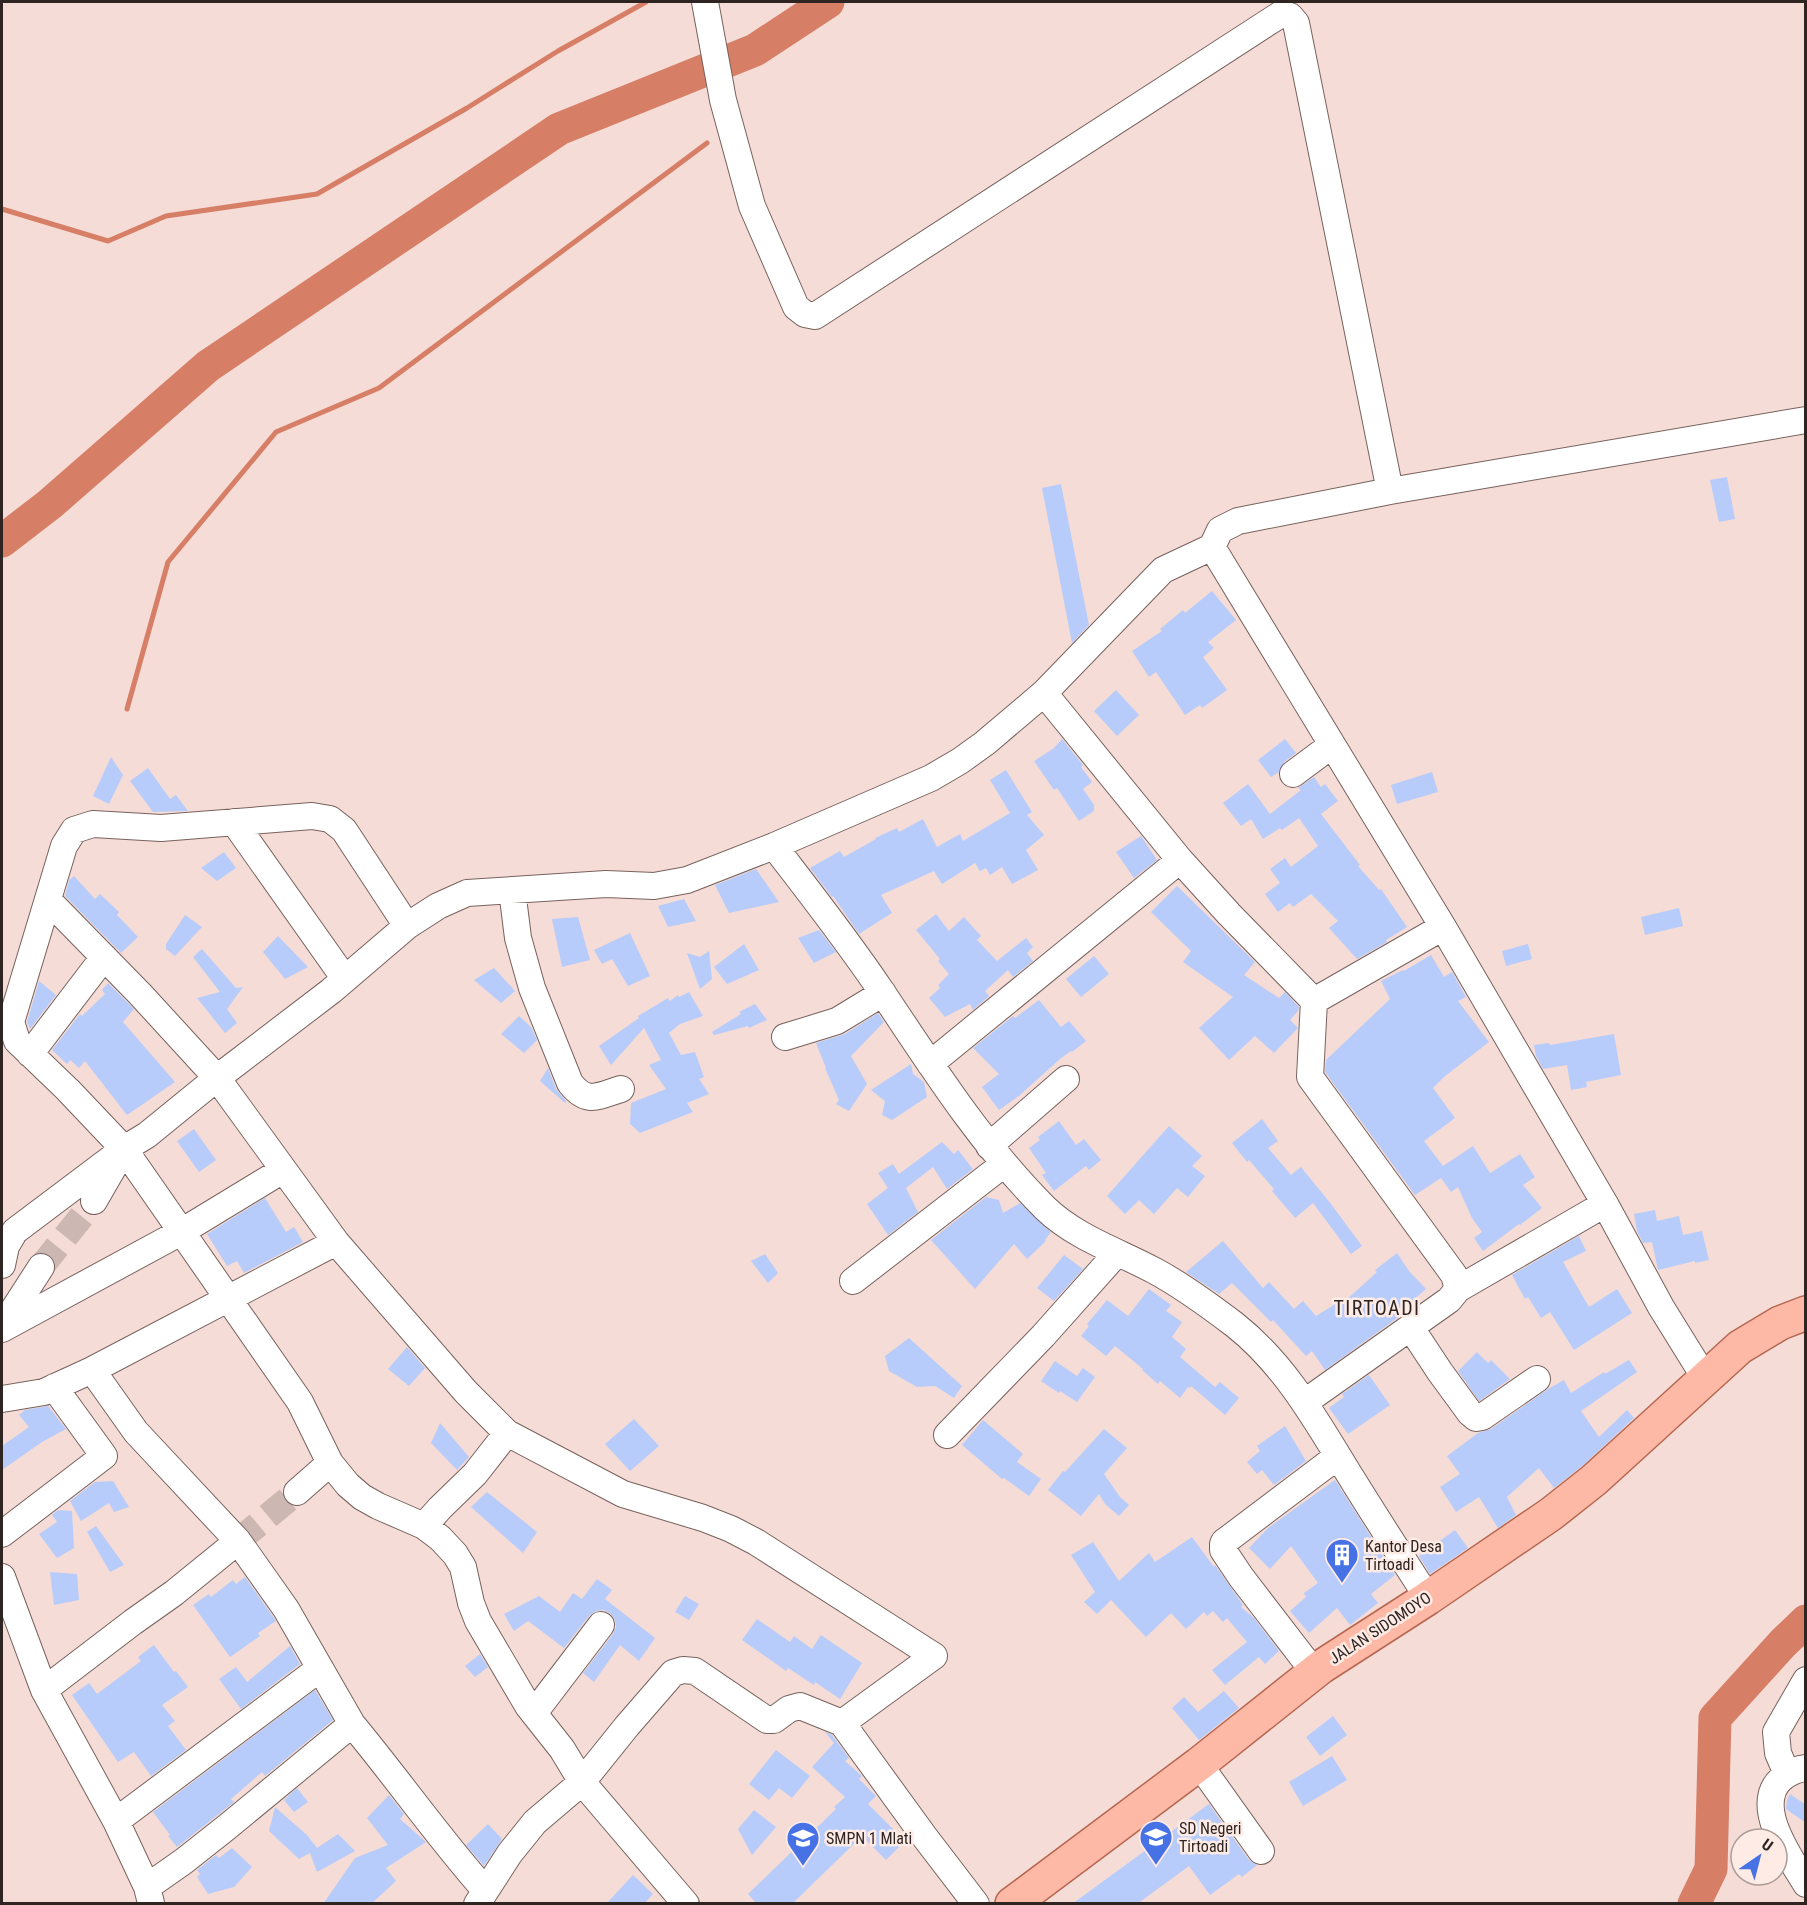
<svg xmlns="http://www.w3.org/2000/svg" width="1807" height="1905" font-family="'Roboto Condensed',sans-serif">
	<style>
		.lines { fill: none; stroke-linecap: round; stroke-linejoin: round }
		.stream { stroke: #d67e66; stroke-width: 5 }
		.river { stroke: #d67e66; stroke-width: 33 }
		.building { fill: #b7ccfb }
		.minor-tunnel { stroke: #cdb7b2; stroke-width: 26; stroke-dasharray: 26 13; stroke-linecap: butt }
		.minor-casing { stroke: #78625d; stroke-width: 28 }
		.major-casing { stroke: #b56751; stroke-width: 36 }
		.minor { stroke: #fff; stroke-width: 26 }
		.major { stroke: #feb9a6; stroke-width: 33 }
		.labels { text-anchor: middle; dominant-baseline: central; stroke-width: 5; stroke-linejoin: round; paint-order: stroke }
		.poi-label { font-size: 16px; fill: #2e2522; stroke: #ffebe5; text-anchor: start }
		.street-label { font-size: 16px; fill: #2e2522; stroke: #ffebe5 }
		.quarter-label { font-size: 20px; letter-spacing: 1.5px; fill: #2e2522; stroke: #ffebe5 }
	</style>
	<rect width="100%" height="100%" fill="#f5dcd6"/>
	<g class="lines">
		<path class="stream" d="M2,209l106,32 58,-25 151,-22 150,-86 91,-57 88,-49
			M127,709l41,-147 108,-130 103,-44 328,-245"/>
		<path class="river" d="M2,541l48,-37 158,-138 351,-237 196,-79 73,-48
			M1694,1904l17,-35 4,-151 68,-75 23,-22"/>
	</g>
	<path class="building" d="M1727,477l8,42 -16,3 -9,-42z
		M1061,484l28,141 -17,18 -30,-155z
		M1212,591l24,29 -28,22 6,6 -11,9 24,33 -25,18 -2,-3 -15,10 -29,-43 -7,5 -17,-26 30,-20 -2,-2 23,-19 2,3z
		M1116,690l23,25 -22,21 -23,-25z
		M1062,739l21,26 -2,2 11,15 -9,7 11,16v6l-15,10 -22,-33 -3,2 -20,-29 20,-13z
		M1285,739l11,14 -12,9 -5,10 -8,5 -13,-17z
		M111,757l12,18 -14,29 -16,-8z
		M148,768l22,31 6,-4 12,16 -35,1 -23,-31z
		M1006,770l26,42 -5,3 17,20 -18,15 12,20 -26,14 -10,-17 -12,8 -4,-7 -6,3 -5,-8 -33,21 -8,-13 -53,24 11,18 -33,21 -26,-38 -1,1 -22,-29 30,-17 4,6 32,-18 -1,-1 22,-10 2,4 24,-13 14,28 23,-13 3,7 47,-28 -20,-33z
		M1432,772l6,20 -41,12 -6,-19z
		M1314,777l7,10 4,-3 13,17 -17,13 39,51 -2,1 21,24 2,-1 26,38 -21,13 1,2 -30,17 -28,-31 9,-7 -27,-27 -18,13 -3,-4 -12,9 -13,-18 15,-11 -10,-14 15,-11 6,9 27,-21 -19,-28 -17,12 -2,-2 -17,11 -12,-20 -10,7 -18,-23 25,-19 22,30 31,-24 -3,-2z
		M1141,836l16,24 -23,18 -18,-26z
		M224,852l12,16 -19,13 -16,-13z
		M756,869l23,33 -50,11 -14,-28z
		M74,876l21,23 5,-5 19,18 -2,3 21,22 -17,16 -56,-57 4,-16z
		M1177,886l78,76 -11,13 35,23 6,-6 14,15 -1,4 -8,9 8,8 -24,25 -19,-17 -26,24 -30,-32 34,-31 -50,-35 8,-11 -40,-39z
		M684,899l12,22 -28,6 -10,-21z
		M1679,908l4,18 -38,9 -4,-18z
		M936,914l13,17 15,-14 17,19 -4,4 20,21 29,-23 7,9 -6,6 6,8 -20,16 -5,-7 -23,21 4,5 -16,14 -3,-6 -25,13 -16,-19 11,-10 -2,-3 11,-11 -11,-13 2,-2 -24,-29z
		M185,915l17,12 -27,29 -9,-7v-5z
		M578,917l12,43 -28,7 -10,-48z
		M819,930l17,22 -22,11 -16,-25z
		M630,933l20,43 -22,10 -16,-27 -10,5 -8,-14z
		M278,936l30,31 -23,12 -22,-27z
		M744,944l15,26 -32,14 -13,-17z
		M1528,944l4,15 -26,7 -4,-15z
		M202,949l34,39 7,-1 -16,22 10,14 -12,10 -28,-35 23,-6 -27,-35z
		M709,951l3,28 -12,10 -13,-36 13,4z
		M1431,955l13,22 8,-5 14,25 -8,4 31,41 -45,35 -11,11 22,30 -31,23 19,25 30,-20 17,27 30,-19 15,23 -12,8 19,23 -22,17 -1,-1 -36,27 -9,-13 8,-6 -10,-14 -14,-31 -7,5 -10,-14 -26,17 -90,-123 1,-12 64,-61 -9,-18 22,-11 1,1z
		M1094,956l15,18 -28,23 -15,-18z
		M494,968l21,23 -14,12 -27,-23z
		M39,981l17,14 -26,34 -3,-7z
		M108,983l26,26 -11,13 52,60 -48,33 -42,-54 -6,7 -9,-8 -3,4 -15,-14 28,-36 2,2 23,-22 -3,-4z
		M689,992l14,24 -23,8 -11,9 12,22 14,-3 9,25 -5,2 10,15 -22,9 6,9 -53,21 -10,-9 1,-21 35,-14 -17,-24 12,-5 -17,-32 -33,37 -12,-19 40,-28 -1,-2 30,-18 2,3 8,-6 1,2z
		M1039,1000l22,27 8,-6 17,20 -14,11 -1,-1 -11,8 -40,36 -21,15 -17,-23 17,-13 -26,-26 40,-32 2,2z
		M755,1004l12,16 -18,8 -1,-2 -34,9 -2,-3 29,-18 -2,-2z
		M878,1013l6,9 -33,34 16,28 -18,27 -13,-7 3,-4 -14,-32h1l-10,-25 29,-9z
		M519,1016l12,11 6,13 -13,13 -23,-19z
		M1614,1034l7,41 -35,7 1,5 -16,3 -4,-25 -24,4 -7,-13 -2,-11 15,-2 1,2z
		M911,1064l2,10 11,8 3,15 -35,23 -10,-5 3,-14 -14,-11z
		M548,1068l8,21 10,12 -1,2 -25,-22z
		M1262,1119l16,22 -10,7 23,27 10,-8 30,37 31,42 -11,8 -38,-51 -18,15 -23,-27 2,-2 -25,-29 -2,2 -15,-19z
		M1059,1121l17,24 8,-6 17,21 -12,10 -3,-4 -32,25 -12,-16 4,-2 -17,-25 11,-8 -2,-3z
		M1169,1126l33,30 -10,10 13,10 -17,21 -11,-9 -23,26 -15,-14 -14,14 -18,-18z
		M194,1129l22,31 -17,12 -22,-31z
		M942,1142l12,12 4,-4 15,19 -26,20 -14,-22 -27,21 12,24 -30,23 -21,-31 21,-16 -10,-15 15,-9 6,10z
		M986,1197l13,3 4,13 17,-10 31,29 -6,8 1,1 -19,18 -13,-15 -39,45 -44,-49z
		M265,1198l21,34 8,-5 9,15 -59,31 -7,-12 -10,5 -20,-32z
		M1655,1210l2,11 22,-5 4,19 19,-4 7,29 -14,3v-2l-37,9 -6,-28 -9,1 -6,-12 -3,-17z
		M1579,1236l7,15 -23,11 26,45 28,-18 15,24 -58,37 -24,-38 -9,6 -13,-21 -3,2 -13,-24z
		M1223,1241l40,47 6,-6 25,27 9,-8 13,15 26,-16 2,2 33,-30 -2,-2 22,-17 12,18 17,18 -28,24 2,3 -75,54 -13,-19 -6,5 -33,-36 -2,2 -39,-39 -13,11 -33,-22z
		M765,1254l13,19 -10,10 -17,-22z
		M1064,1255l19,14 -29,32 -17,-13z
		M1149,1289l22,16 -5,6 16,11 -10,15 14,12 -6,8 35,30 5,-5 19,16 -14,17 -34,-29 -1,2 -2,-1 -8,11 -20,-17 -2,3 -16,-14 1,-1 -28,-23 -9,10 -25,-20 8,-10 -2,-2 20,-24 21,16z
		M909,1338l53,48 -8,12 -19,-12 -18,1 -28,-16 -4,-15z
		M407,1347l18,21 -16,18 -21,-17z
		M1477,1352l11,11 3,-3 19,19 -31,22 -21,-30z
		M1629,1360l8,12 -56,39 18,26 28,-27 7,8 -52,48 -28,22 -15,-20 -32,29 9,18 -18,13 -19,-31 -23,15 -16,-25 20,-13 -13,-18 31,-23 13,-4 57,-40 16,-9 7,13 33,-21 1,2z
		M1055,1361l22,15 6,-8 12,9 -18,25 -17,-11 -1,2 -18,-12z
		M1369,1375l21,30 -42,29 -19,-26 15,-11 -2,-3z
		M48,1406l18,23 -24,13 -40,28v-24l27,-19 -10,-12 6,-5z
		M634,1419l25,27 -29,25 -25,-27z
		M983,1420l40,34 -6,8 24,17 -12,17 -25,-18 -2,1 -40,-34z
		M440,1423l29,34 -12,13 -26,-27z
		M1285,1426l21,35 -32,24 -12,-15 -5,4 -10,-12 13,-11 -3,-5z
		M1104,1429l23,19 -23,26 16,23 9,8 -10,11 -14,-12 -6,-10 -18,22 -33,-26 15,-19 2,1z
		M1335,1480l60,95 -24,19 7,9 -28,22 -13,-17 -28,25 -19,-22 16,-14 -2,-4 14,-10 -27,-37 -21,23 -21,-21 19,-20z
		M113,1481l16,26 -15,5 -5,-9 -28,18 -11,-20 25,-19z
		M487,1492l50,40 -14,21 -52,-46z
		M58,1510l14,1 2,37 -17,10 -18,-24 18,-12 -5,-7z
		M96,1526l28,39 -14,7 -23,-40z
		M1455,1530l13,18 -38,26 -11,-18z
		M1192,1537l22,30 1,-2 28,40 -2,2 13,11 25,33 -14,13 -6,-7 -34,28 -13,-15 35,-28 -20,-24 -4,4 -10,-11 -6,5 -3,-4 -18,17 -15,-16 -25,24 -35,-37 -14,14 -13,-12 11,-10 -24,-37 22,-13 26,39 30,-28 6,9z
		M50,1572l27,2 2,26 -25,5z
		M245,1577l31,44 -18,12 2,3 -30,21 -37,-52 16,-11 2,3 22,-17 3,4z
		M597,1579l15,11 -7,9 50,39 -16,23 -19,-16 -26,37 -11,-9 30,-39 3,-7 -1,-7 -5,-7 -7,-3 -7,1 -7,5 -25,32 -36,-27 -14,10 -10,-17 35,-18 21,16 13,-19 9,6z
		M685,1596l14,8 -10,16 -14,-8z
		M757,1619l33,23 4,-6 18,13 9,-14 41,28 -22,36 -25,-17 -1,3 -26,-17 -2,3 -44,-31z
		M154,1645l20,27 2,-1 12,16 -26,18 13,16 -7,5 18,24 -35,26 -17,-24 -16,10 -46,-67 17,-12 8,11 44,-33 -3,-4z
		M290,1646l10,18 -59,45 -22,-30 17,-12 11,15z
		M480,1654l8,13 -13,10 -10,-11z
		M315,1690l18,30 -68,56 -3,-4 -31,27 3,3 -57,45 -9,-11 2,-1 -17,-23z
		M1224,1691l15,17 -40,32 -27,-32 12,-11 14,15z
		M1333,1716l14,19 -27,21 -14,-19z
		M825,1732l7,3 17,23 -4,3 17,15 -3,3 17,17 -8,8 37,37 -19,19 -24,-24 -70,68h-35l-9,-10 88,-85 -2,-2 11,-10 -33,-30 22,-24z
		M776,1750l34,26 -18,22 -13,-10 -10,12 -20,-16z
		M1332,1756l15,24 -44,26 -14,-24z
		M297,1788l11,14 -14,10 -10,-12z
		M1790,1794l16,11v18l-20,-14 1,-9z
		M389,1795l15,19 -4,5 26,23 -40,26 10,13 -25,23h-48l32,-46 33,-13 -21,-27z
		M1209,1804l40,56 8,5 -15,12 -3,-3 -29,21 -21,-29 -52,38h-65z
		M275,1807l32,28 10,13 21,-14 17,17 -38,21 -7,-19 -11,6 -30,-28z
		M754,1810l22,17 -24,28 -14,-26z
		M488,1824l14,15 -18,27 -18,-21z
		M232,1848l20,19 -18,20 -26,7 -11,-17 3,-3 -3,-4 19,-15 3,3z
		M633,1875l20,19 -9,10h-38z"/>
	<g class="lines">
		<path class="minor-tunnel" d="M41,1267l53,-66
			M238,1541l59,-49"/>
		<g class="minor-casing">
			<path id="minor" d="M705,2l18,98 29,106 44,101 9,7 10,2 466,-302 9,2 6,7 94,468
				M1212,547l231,380 162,277 56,103 44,71
				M1044,693l136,167 49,54 85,87 -4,76 144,198 4,14
				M1293,774l39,-29
				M234,822l111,157
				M774,846c36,47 73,94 106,143 51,76 100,154 165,219 31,30 73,43 110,63 28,15 55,35 80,54 53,42 84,101 119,157 24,39 49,77 74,116
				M512,890l6,48 14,50 38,95c17,22 28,13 51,6
				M49,901l91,93 77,84 119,164 130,150 41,41 116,61 80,24 28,11 25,13 178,114 -92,67
				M407,926l-63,-96 -14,-11 -18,-3 -151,12 -68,-4 -19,6 -10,16 -53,176 6,19 51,49 56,59 176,253 30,61 18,22 14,12 16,9 46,20 16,12 15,16 8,13 8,36 7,18 50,85 34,43 20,33 -47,40 -25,31 -33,51
				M1314,1001l129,-74
				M785,1037l52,-16 46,-28
				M30,1054l74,-97
				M930,1064l250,-204
				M989,1146l77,-67
				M94,1201l30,-52 23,-14 70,-57 114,-87 76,-65 31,-20 29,-13 139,-9 48,2 33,-6 87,-34 157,-68 29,-17 25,-18 59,-50 119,-123 49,-23 8,-17 18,-9 152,-30 416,-71
				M2,1265l4,-19 9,-15 101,-76
				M853,1281l151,-117
				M3,1326l38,-59
				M1411,1328l29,44 30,41 6,5 6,-1 55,-38
				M2,1329l179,-97 102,-62
				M92,1370l44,62 102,109
				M2,1399l42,-7 48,-22 244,-128
				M1305,1402l144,-102 9,-11 147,-85
				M947,1435l96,-99 74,-83
				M297,1492l33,-29
				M424,1526l16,-18 35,-34 32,-41
				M2,1534l102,-78 -50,-69
				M2,1577l42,113 72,131 31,66 4,16
				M1314,1672l-73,-95 -18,-27v-6l1,-2 114,-86
				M44,1690l89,-68 41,-29 64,-52 48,68 66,115
				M534,1713l67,-88
				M1199,1764l62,87
				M1806,1768c-10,1 -18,5 -25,11 -29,27 10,80 25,105
				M1787,1774l-9,-21 -2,-21 30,-52
				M116,1821l203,-152
				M147,1887l37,-26 43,-34 125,-103c45,54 86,113 133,166
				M686,1904l-104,-122 45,-56 46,-53 10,-3 12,1 72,49h7l15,-11 11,-3 42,17 82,113 52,68"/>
		</g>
		<g class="major-casing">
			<path id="major" d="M1012,1904l187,-140 122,-97 107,-69 123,-84 43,-34 146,-133 40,-24 26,-10"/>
		</g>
		<use href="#minor" class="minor"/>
		<use href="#major" class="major"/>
	</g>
	<defs>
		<g id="building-pin" transform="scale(1.725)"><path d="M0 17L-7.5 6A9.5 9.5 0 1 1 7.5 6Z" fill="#4772e5" stroke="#ffebe5"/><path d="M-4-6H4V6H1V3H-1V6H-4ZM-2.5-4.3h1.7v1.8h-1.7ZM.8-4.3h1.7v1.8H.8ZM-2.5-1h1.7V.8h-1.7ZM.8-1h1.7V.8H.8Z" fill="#fff"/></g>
		<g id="school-pin" transform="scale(1.725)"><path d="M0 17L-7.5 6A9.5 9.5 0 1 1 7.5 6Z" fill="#4772e5" stroke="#ffebe5"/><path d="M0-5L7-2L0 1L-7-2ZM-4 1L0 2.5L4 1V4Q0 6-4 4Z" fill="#fff"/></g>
	</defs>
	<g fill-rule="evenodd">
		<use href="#building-pin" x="1342" y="1555"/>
		<use href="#school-pin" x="1156" y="1837"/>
		<use href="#school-pin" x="803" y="1838"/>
	</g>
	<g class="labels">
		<g class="poi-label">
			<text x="1365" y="1546">Kantor Desa<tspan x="1365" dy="18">Tirtoadi</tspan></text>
			<text x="1179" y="1828">SD Negeri<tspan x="1179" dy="18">Tirtoadi</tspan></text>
			<text x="826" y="1838">SMPN 1 Mlati</text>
		</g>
		<g class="street-label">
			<text transform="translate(1380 1628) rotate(-33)">JALAN SIDOMOYO</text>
		</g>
		<g class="quarter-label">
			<text x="1377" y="1308">TIRTOADI</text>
		</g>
	</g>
	<rect width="1807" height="1905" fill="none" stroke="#2e2522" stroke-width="6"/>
	<g transform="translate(1759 1857) rotate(35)"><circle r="28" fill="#ffebe5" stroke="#ab9c97" stroke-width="1.5"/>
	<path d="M0-4.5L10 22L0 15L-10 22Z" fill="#4772e5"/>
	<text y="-9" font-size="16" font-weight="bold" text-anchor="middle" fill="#2e2522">U</text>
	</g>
</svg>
